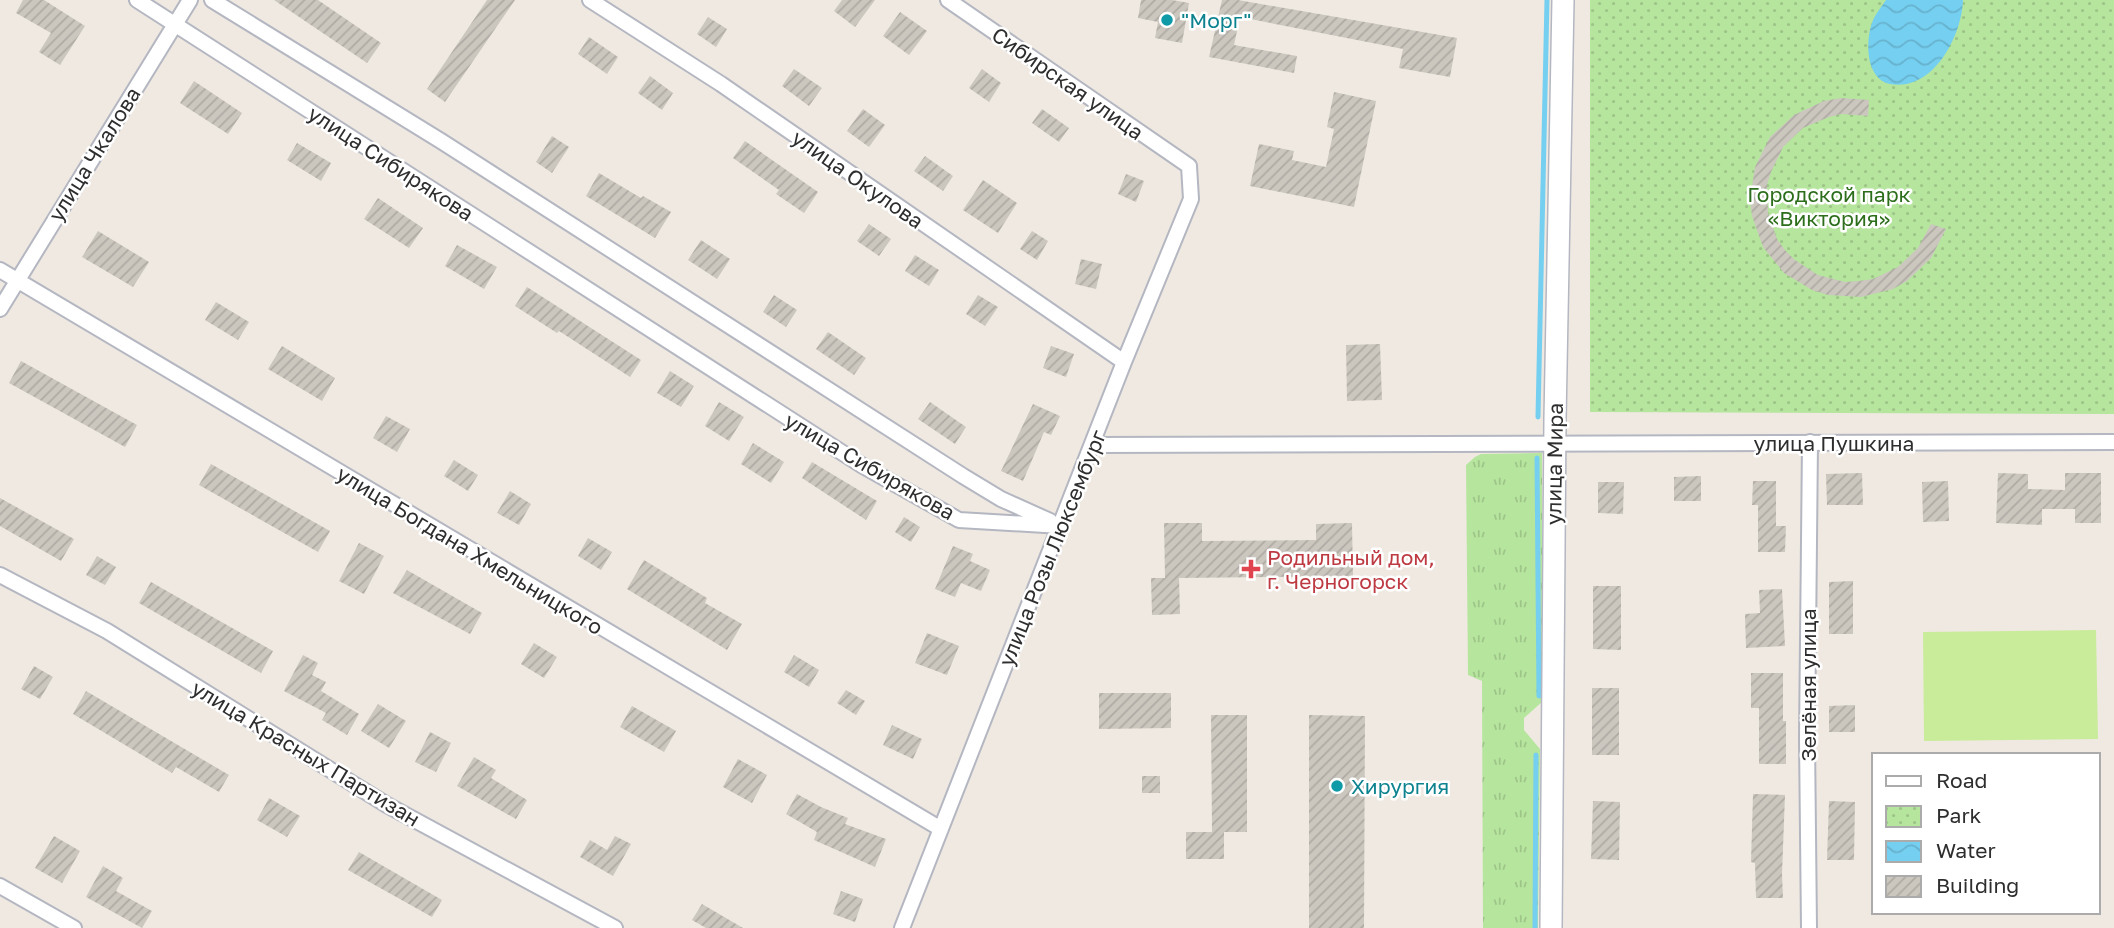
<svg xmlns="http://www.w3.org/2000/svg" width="2114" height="928" font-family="'Golos Text',sans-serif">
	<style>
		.grass { fill: url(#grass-tufts) }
		.park { fill: url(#park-dots) }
		.pitch { fill: #c9ec9a }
		.water { fill: url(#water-waves) }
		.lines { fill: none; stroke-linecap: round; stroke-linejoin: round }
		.stream { stroke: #75cff0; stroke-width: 5 }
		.building { fill: url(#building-hatch) }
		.minor-casing { stroke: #b4b7c1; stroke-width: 18 }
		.secondary-casing { stroke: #b4b7c1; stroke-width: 24 }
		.minor { stroke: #fff; stroke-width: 14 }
		.secondary { stroke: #fff; stroke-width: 21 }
		.culture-dot { fill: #0f9aa8; stroke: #fff; stroke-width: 2.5 }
		.health-dot { fill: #e0444e; stroke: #fff; stroke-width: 2.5 }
		.labels { text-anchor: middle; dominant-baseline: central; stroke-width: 5; stroke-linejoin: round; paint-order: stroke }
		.culture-label { font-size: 21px; fill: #0d838f; stroke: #fff; text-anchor: start }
		.street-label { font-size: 21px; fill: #2e2e2e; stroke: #fff }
		.park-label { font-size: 21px; fill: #2c6e1b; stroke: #fff }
		.health-label { font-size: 21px; fill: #be3a42; stroke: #fff; text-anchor: start }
	</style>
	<defs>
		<pattern id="grass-tufts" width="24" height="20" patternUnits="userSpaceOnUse" patternTransform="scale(1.75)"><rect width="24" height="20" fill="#b6e59e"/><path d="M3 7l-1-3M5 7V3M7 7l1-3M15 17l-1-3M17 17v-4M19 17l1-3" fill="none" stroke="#9dc588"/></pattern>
		<pattern id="park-dots" width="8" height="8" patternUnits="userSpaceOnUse" patternTransform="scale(1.75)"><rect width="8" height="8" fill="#b6e59e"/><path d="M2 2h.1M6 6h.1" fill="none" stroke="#9dc588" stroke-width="1.8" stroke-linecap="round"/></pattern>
		<pattern id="water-waves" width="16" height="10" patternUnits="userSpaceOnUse" patternTransform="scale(1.75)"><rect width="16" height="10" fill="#75cff0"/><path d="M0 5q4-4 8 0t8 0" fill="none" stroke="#66b2ce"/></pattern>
		<pattern id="building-hatch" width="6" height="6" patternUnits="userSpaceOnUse" patternTransform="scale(1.75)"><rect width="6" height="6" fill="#cbc7bf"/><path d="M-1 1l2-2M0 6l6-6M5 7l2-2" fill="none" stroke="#afaba4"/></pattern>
	</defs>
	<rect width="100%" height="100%" fill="#efe9e1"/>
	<path class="grass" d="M1542,453v249l-18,16v12l16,19 -2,179h-55l-1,-247 -14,-6 -2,-210 9,-8 6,-3z"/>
	<path class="park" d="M1590,0h524v414l-524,-2z"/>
	<path class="pitch" d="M2096,630l2,109 -174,2 -1,-109z"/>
	<path class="water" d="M1886,0h77c-1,36 -30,92 -73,84 -26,-5 -25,-48 -16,-66 3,-6 8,-12 12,-18z"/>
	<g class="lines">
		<path class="stream" d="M1538,417l9,-417
			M1537,458l2,238
			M1535,928l1,-173"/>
	</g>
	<path class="building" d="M23,0h21l41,26 -25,39 -21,-13 12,-19 -35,-20z
		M274,0h44l63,43 -14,20z
		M487,0h28l-70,102 -18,-13z
		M842,0h33l-20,27 -21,-16z
		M1141,0h31l17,3 -7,40 -27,-5 3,-16 -20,-4z
		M1222,0h16l219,38 -7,39 -51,-9 4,-19 -163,-32 -6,28 63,11 -3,17 -85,-16z
		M900,12l27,19 -18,24 -26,-19z
		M708,17l19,12 -11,18 -19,-13z
		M589,37l29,20 -11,17 -29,-20z
		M794,69l28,19 -13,18 -27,-20z
		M982,69l19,14 -12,19 -20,-14z
		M650,76l23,17 -11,17 -24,-17z
		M194,81l48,32 -14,21 -48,-31z
		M1334,92l42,9 -22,106 -104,-21 9,-42 35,7 -2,9 34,7 8,-38 -7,-2z
		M1841,98l28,2 -1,16 -26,-2 -13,3 -26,11 -20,19 -12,25 -4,13 1,28 9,26 8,11 10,10 23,15 27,7 14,-1 14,-2 25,-12 20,-19 13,-24 15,5 -15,29 -24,23 -14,8 -32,8 -33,-2 -16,-5 -28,-17 -21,-26 -11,-31 -2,-17 5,-32 15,-30 24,-22 30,-14z
		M863,109l22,16 -16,22 -22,-16z
		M1042,109l27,19 -10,14 -27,-19z
		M552,136l17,11 -17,26 -16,-11z
		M745,141l73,51 -14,21 -28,-19 3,-4 -46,-32z
		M297,143l34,20 -10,18 -34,-21z
		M925,156l28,20 -10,15 -29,-20z
		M599,173l42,25 2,-2 28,16 -16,26 -69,-42z
		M1126,174l18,7 -8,21 -18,-8z
		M983,180l34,23 -19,30 -35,-23z
		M378,198l45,30 -14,20 -45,-29z
		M869,224l22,15 -12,17 -22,-15z
		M98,231l51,31 -16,25 -51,-30z
		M1032,231l16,10 -11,19 -17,-11z
		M701,240l29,19 -13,20 -29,-19z
		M457,245l40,22 -13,22 -39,-23z
		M915,255l24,15 -10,16 -24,-15z
		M1081,259l21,5 -6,25 -21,-5z
		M527,287l114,73 -11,17 -71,-46 -2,2 -42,-27z
		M774,295l23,15 -11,17 -23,-15z
		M978,295l20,12 -13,19 -19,-12z
		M216,302l33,20 -11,18 -33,-20z
		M828,332l38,26 -12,17 -38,-26z
		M1380,344l2,56 -35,1 -1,-56z
		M282,346l53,32 -13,23 -54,-32z
		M1051,346l23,8 -8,23 -23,-9z
		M21,361l116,64 -12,22 -116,-64z
		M670,371l24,15 -13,21 -24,-14z
		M719,402l25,15 -15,24 -24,-15z
		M930,402l36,25 -11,17 -37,-25z
		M1033,404l27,12 -9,19 -7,-3 -21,49 -22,-10z
		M386,416l24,13 -13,23 -24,-14z
		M753,443l31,19 -13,21 -30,-19z
		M454,460l24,15 -10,16 -24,-15z
		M812,462l65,39 -11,19 -64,-42z
		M211,464l119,67 -12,21 -119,-67z
		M1862,473l1,32h-36l-1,-31z
		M1998,473l30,1v15l37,1v-17h36v50h-26v-14h-33v16l-46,-2z
		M1701,476v25h-27v-24z
		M1753,481h23v45h10l-1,26h-27v-47h-6z
		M1948,481l1,40 -26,1 -1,-40z
		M1598,482h26l-1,32 -25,-1z
		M510,491l21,13 -12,21 -22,-12z
		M0,498l74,41 -13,22 -61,-35z
		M904,517l16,10 -9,15 -16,-10z
		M1164,523h38v18l114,-1v-16l36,-1 1,53 -174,2 1,36 -28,1 -1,-37h14z
		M588,538l24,14 -11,18 -23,-14z
		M359,543l25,13 -20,38 -25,-13z
		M953,546l20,8 -3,7 20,9 -9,21 -20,-8 -6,14 -20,-8z
		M97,556l19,11 -11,18 -19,-10z
		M644,560l63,38 -2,5 37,21 -15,26 -100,-61z
		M407,570l75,43 -12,21 -77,-41z
		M1853,581v53h-24v-52z
		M151,582l122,69 -12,22 -122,-70z
		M1593,586h28v64l-28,-1z
		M1782,589l3,57 -39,2 -1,-34 15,-1 -1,-23z
		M927,633l32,13 -12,29 -32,-12z
		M534,643l23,14 -13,21 -23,-14z
		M303,655l15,8 -6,12 14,7 -5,9 38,23 -12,21 -25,-15 4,-7 -42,-22z
		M794,655l25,15 -10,17 -25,-15z
		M34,666l19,11 -13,22 -19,-10z
		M1751,673h32v48h3v43h-27v-56h-8z
		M1592,688h27v67h-27z
		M846,690l19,11 -9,14 -19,-12z
		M86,691l143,84 -10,17 -43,-25 -4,6 -99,-59z
		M1099,693h72v35l-72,1z
		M378,704l28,17 -17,27 -28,-17z
		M1855,705v27h-26v-26z
		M632,706l44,25 -12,21 -44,-25z
		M1211,715h36v117h-28h5v27h-38v-27h26z
		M1309,715l56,1 -1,212h-55z
		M892,725l30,14 -9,20 -30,-14z
		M430,732l21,11 -15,29 -21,-10z
		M474,757l22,13 -5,8 36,22 -11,19 -59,-33z
		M738,759l29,16 -15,28 -29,-16z
		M1142,776h18v17h-18z
		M797,794l24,13 27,11 -3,6 41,15 -11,28 -61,-27 3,-8 -31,-18z
		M1753,794l32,1 -3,79 1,24h-27l-1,-35 -4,-1z
		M269,798l31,18 -13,21 -30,-17z
		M1593,801l27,1 -1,58 -28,-1z
		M1829,801l26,1 -1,58h-27z
		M54,836l26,15 -18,32 -27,-15z
		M615,836l16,8 -18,32 -33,-19 10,-17 17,10z
		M359,852l83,48 -10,17 -84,-47z
		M103,866l20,12 -7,13 36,20 -10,17 -56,-31z
		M841,891l22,8 -8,23 -22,-8z
		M702,904l41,24h-37l-14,-8z"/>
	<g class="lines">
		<g class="minor-casing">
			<path id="minor" d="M137,0l726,466 96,54 102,6
				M212,0l229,141 522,335 38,23 49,22
				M590,0l131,84 403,278
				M0,270l941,559
				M0,309l190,-309
				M1093,445l1021,-3
				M0,575l107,56 280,174 228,123
				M0,886l74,42
				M902,928l222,-566 67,-163 -2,-33 -241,-166
				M1809,928l-2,-189 3,-297"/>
		</g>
		<g class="secondary-casing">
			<path id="secondary" d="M1551,928l4,-509 8,-419"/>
		</g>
		<use href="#minor" class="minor"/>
		<use href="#secondary" class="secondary"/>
	</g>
	<g class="culture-dot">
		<circle cx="1167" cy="20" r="7"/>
		<circle cx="1337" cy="786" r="7"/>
	</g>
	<path class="health-dot" d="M1247.5 558.5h7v7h7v7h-7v7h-7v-7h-7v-7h7z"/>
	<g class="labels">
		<g class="culture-label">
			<text x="1181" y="20">"Морг"</text>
			<text x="1351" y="786">Хирургия</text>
		</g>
		<g class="street-label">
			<text transform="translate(1068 83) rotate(35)">Сибирская улица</text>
			<text transform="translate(94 154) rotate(-58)">улица Чкалова</text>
			<text transform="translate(391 163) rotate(33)">улица Сибирякова</text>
			<text transform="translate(858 179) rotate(35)">улица Окулова</text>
			<text x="1834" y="443">улица Пушкина</text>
			<text transform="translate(1554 464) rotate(-89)">улица Мира</text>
			<text transform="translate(870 466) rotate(30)">улица Сибирякова</text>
			<text transform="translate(1052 548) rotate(-68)">улица Розы Люксембург</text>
			<text transform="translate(470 550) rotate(31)">улица Богдана Хмельницкого</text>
			<text transform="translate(1808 685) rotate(-90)">Зелёная улица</text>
			<text transform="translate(306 753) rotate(31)">улица Красных Партизан</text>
		</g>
		<g class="park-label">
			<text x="1829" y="194">Городской парк<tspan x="1829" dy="24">«Виктория»</tspan></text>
		</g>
		<g class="health-label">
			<text x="1267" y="557">Родильный дом,<tspan x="1267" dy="24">г. Черногорск</tspan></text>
		</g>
	</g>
	<rect x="1872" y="753" width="228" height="161" fill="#ffffff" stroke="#ababab" stroke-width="2"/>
	<rect x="1886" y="776" width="35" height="10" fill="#ffffff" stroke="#ababab" stroke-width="2"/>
	<text x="1936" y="788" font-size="21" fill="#2e2e2e">Road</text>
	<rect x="1886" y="806" width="35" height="21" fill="url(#park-dots)" stroke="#ababab" stroke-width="2"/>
	<text x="1936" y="823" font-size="21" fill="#2e2e2e">Park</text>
	<rect x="1886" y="841" width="35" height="21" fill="url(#water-waves)" stroke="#ababab" stroke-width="2"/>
	<text x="1936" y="858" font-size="21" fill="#2e2e2e">Water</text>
	<rect x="1886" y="876" width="35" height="21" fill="url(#building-hatch)" stroke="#ababab" stroke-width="2"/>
	<text x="1936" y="893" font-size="21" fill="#2e2e2e">Building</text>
</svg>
